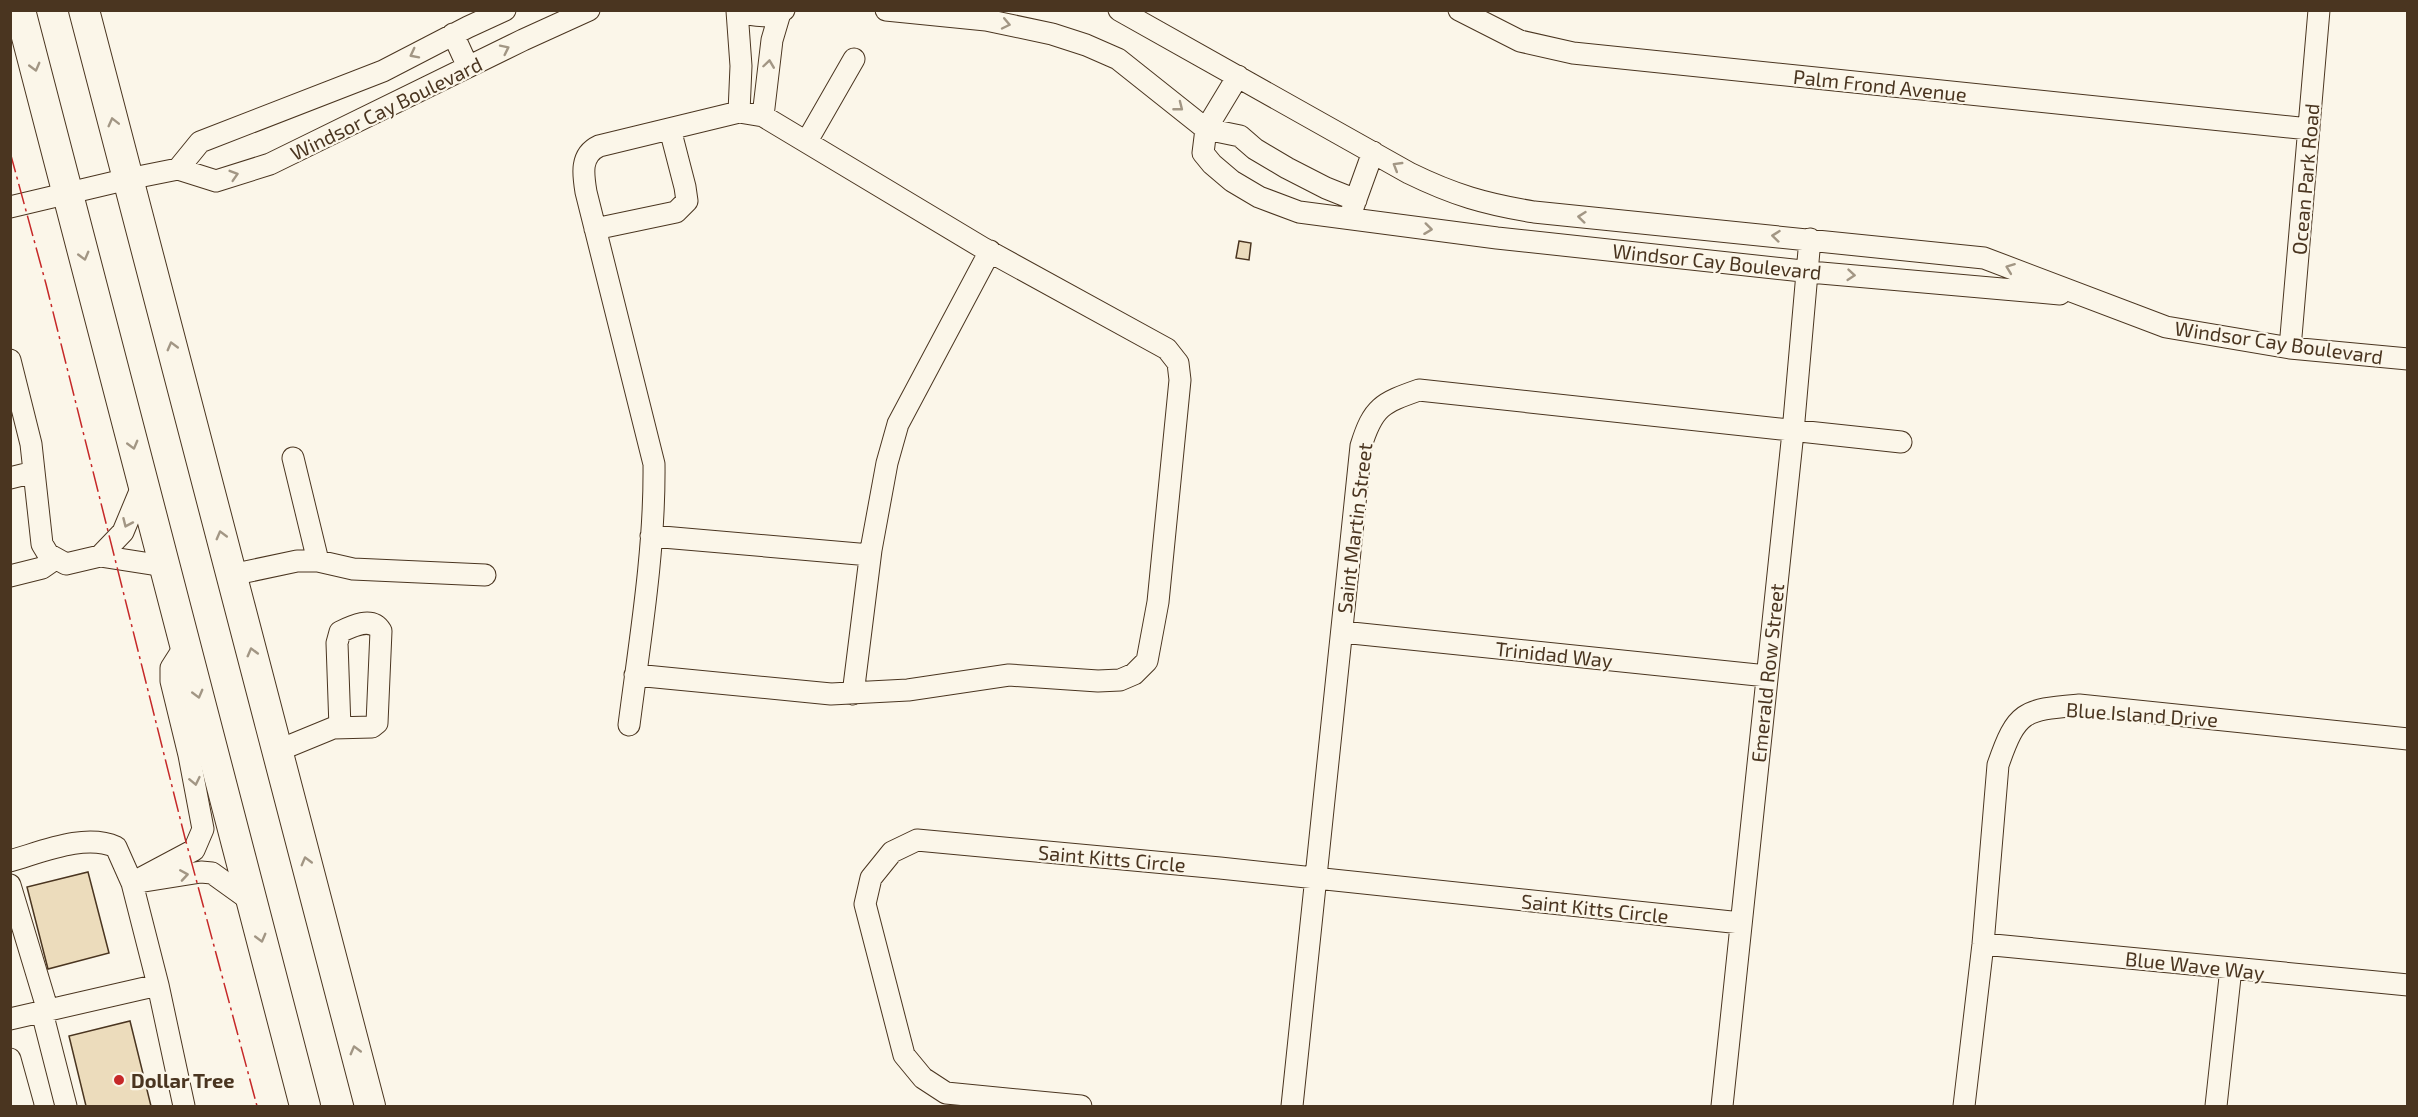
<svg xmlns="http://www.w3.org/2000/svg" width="2418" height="1117" font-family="'Exo 2',sans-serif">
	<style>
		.building { fill: #ecdcbc; stroke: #4a3520; stroke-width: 1.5 }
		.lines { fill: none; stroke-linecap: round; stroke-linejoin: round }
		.minor-casing { stroke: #4a3520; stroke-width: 23 }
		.highway-casing { stroke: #4a3520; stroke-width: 32 }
		.minor { stroke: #fbf6e9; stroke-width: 21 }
		.highway { stroke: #fbf6e9; stroke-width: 30 }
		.power { stroke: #c62828; stroke-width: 1.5; stroke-dasharray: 21 4.5 3 4.5; stroke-linecap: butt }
		.oneway { stroke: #a29684 }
		.poi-dot { fill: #c62828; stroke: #fbf6e9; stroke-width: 2 }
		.labels { text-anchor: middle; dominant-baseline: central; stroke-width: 4.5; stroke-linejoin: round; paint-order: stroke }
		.street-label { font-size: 20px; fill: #4a3520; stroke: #fbf6e9 }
		.poi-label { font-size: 20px; font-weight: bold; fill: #4a3520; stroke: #fbf6e9; text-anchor: start }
	</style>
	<rect width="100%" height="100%" fill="#fbf6e9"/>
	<path class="building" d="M1239,241l12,2 -2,17 -13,-2z
		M88,872l21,81 -61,16 -21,-82z
		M130,1021l21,85h-65l-17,-70z"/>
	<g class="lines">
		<g class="minor-casing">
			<path id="minor" d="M737,10c15,6 32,9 47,0
				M886,10l100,10 66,14 34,11 32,14 88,70 34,7 15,13 32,19 39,20 30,12
				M1119,10l290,163c45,22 76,31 125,39l450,46 182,69 124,21 118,11
				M1459,10l61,31 53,12 736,76
				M737,11l4,55 -2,46
				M453,34l15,33
				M1238,76l-32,53 -3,24 9,11 20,17 27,16 40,15 198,26 324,35 239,21
				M763,116l9,-76 8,-27
				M807,141l47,-82
				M178,169l22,-27 183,-71 85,-44 37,-17
				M10,207l118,-28 50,-10 38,12 54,-17 253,-124 66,-30
				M1351,213l22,-61
				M595,229l81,-17 11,-11 -2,-14 -15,-58
				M2290,348l29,-338
				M10,360l21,84 11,100 6,10 18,10 34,-8 64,10
				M293,458l25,103
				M10,478l24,-6
				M651,536l219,19
				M100,556l23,-24 20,-48
				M231,575l66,-14h21l35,8 132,6
				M10,576l32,-8 13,-9
				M1342,632l425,44
				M185,646l-14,22v13l18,74 14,74 -9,21 -62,33 69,-11 11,1 39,28
				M853,694l18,-144 16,-87 11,-39 92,-173
				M629,725c11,-86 26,-174 25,-261l-68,-272c-3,-18 -6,-37 13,-46l140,-34 24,4 220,132 184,101 11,14 2,17 -22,222 -11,59 -13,13 -14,6 -22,1 -89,-6 -101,15 -77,4 -196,-19
				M277,751l56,-23 39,-1 5,-4 4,-92c-9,-15 -29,-5 -41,1l-3,11 3,85
				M10,861c32,-9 75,-28 106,-14l16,36 26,102
				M10,885l38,126
				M1983,944l425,41
				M42,1012l24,94
				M10,1019l148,-34 26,121
				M10,1059l13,47
				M1081,1106l-135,-13 -23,-15 -19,-23 -39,-151 6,-26 21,-26 25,-12 303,28 521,55
				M1292,1106l69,-660c12,-39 21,-43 58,-56l482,52
				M1722,1106l71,-674 17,-193
				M1964,1106l19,-162 15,-179c19,-55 26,-55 81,-60l329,34
				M2216,1106l15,-138"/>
		</g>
		<g class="highway-casing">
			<path id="highway" d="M20,10l285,1096
				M84,10l286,1096"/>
		</g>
		<use href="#minor" class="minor"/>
		<use href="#highway" class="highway"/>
		<path class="power" d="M10,152l36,132 139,554 72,268"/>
	</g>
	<defs><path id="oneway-chevron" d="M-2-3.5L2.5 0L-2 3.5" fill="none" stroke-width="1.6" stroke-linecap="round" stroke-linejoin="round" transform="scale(1.5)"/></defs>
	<g class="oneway">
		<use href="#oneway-chevron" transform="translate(1006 24) rotate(12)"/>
		<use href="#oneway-chevron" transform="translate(505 49) rotate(-26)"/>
		<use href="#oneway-chevron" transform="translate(414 54) rotate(153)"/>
		<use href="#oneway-chevron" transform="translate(769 64) rotate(-82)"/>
		<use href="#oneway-chevron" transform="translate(35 67) rotate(75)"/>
		<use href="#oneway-chevron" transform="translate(1179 107) rotate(38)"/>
		<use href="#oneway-chevron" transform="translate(113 122) rotate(-104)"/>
		<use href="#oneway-chevron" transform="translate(1397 166) rotate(-149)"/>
		<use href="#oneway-chevron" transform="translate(234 175) rotate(-17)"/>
		<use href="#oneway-chevron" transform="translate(1582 217) rotate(-174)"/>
		<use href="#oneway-chevron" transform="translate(1428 229) rotate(7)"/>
		<use href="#oneway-chevron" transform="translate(1776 236) rotate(-174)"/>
		<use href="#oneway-chevron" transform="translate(84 256) rotate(75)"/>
		<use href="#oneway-chevron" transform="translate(2010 268) rotate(-159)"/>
		<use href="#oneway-chevron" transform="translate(1851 275) rotate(5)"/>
		<use href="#oneway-chevron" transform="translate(172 346) rotate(-105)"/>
		<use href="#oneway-chevron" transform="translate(133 445) rotate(75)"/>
		<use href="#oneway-chevron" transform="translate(127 523) rotate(114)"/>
		<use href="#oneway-chevron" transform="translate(221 535) rotate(-105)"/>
		<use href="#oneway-chevron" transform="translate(252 652) rotate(-105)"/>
		<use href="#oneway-chevron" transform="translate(198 694) rotate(75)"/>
		<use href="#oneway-chevron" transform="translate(195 781) rotate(78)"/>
		<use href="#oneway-chevron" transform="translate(306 861) rotate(-105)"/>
		<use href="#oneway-chevron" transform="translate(184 875) rotate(-9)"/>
		<use href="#oneway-chevron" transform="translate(261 938) rotate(75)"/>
		<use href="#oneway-chevron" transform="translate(355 1050) rotate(-105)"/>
	</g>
	<circle class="poi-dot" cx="119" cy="1080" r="6"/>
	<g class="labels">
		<g class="street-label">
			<text transform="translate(1880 85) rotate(6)">Palm Frond Avenue</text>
			<text transform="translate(386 108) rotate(-26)">Windsor Cay Boulevard</text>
			<text transform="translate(2305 179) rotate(-85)">Ocean Park Road</text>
			<text transform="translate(1717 261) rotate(6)">Windsor Cay Boulevard</text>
			<text transform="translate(2279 342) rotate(8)">Windsor Cay Boulevard</text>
			<text transform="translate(1354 528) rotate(-83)">Saint Martin Street</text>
			<text transform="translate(1554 654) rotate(6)">Trinidad Way</text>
			<text transform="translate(1767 673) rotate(-84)">Emerald Row Street</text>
			<text transform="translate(2142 714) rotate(4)">Blue Island Drive</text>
			<text transform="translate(1112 858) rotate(5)">Saint Kitts Circle</text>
			<text transform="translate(1595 908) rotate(6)">Saint Kitts Circle</text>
			<text transform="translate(2195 965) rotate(6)">Blue Wave Way</text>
		</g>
		<g class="poi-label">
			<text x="131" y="1080">Dollar Tree</text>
		</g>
	</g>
	<rect width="2418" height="1117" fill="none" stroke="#4a3520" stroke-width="24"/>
</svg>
